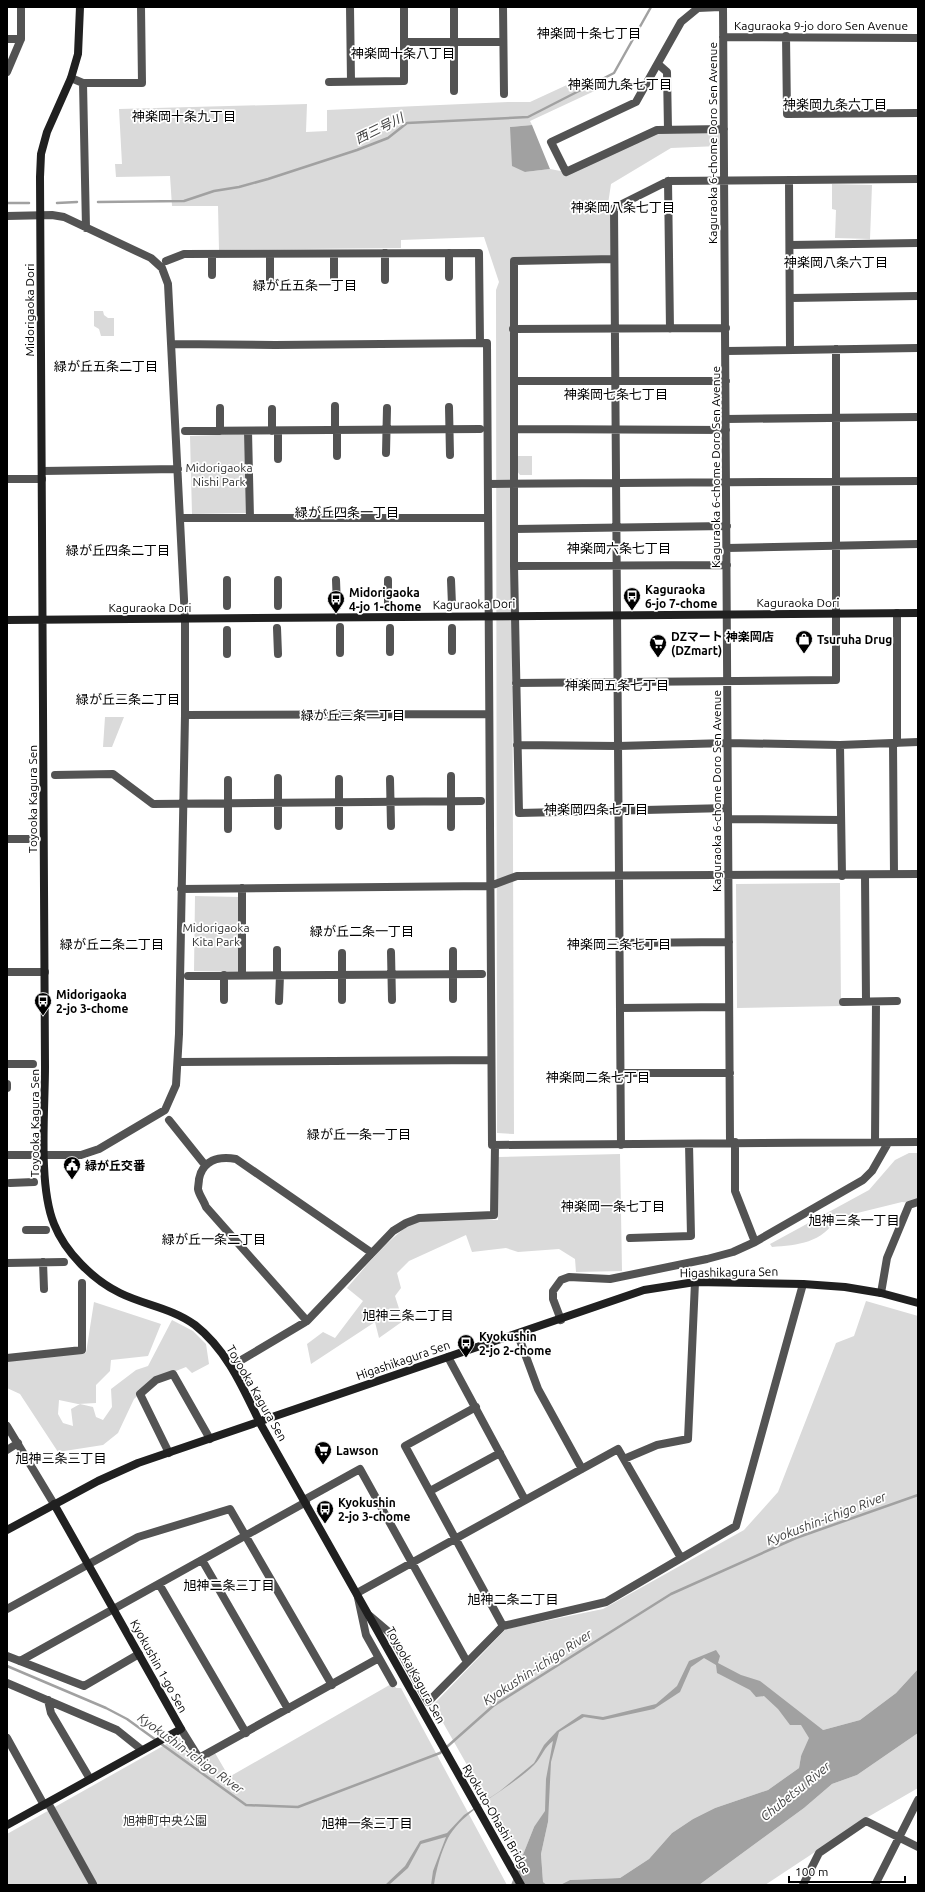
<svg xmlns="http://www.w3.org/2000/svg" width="925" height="1892" font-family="Ubuntu,'Noto Sans JP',sans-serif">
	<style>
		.green { fill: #dadada }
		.water { fill: #a1a1a1 }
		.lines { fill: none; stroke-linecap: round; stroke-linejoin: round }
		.stream { stroke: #a1a1a1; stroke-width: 2.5 }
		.street { stroke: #535353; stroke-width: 8 }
		.secondary { stroke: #202020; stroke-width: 8 }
		.labels { text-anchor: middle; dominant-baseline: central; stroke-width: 3.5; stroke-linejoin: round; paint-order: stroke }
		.street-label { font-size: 12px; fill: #000; stroke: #fff }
		.park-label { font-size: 12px; fill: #313131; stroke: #fff }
		.poi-label { font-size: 12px; font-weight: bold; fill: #000; stroke: #fff; text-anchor: start }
		.neighbourhood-label { font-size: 13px; fill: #000; stroke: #fff }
		.water-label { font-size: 13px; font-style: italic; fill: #424242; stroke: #fff }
	</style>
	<rect width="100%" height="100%" fill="#fff"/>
	<path class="green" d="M582,78l21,9 -73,34 2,4 -22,2 15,45 25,-3 16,3 91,-42 62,-1v17l-48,2 -60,36 -3,20 6,4v51l-100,2 -3,24 3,849 -17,-1 -1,-843 3,-8 -15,-45 -83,3v8l-182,2 -1,-44h-46l-2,-30 -54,1 -1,-13h7l-3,-55 188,-5 -1,28 21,-1v-21l181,-8h22z
		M832,184l40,1 -2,54 -35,-1 1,-28 -4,-1z
		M94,311h9l1,4 4,3h6v18h-13l-2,-7 -5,-3z
		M245,434l2,79 -55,1 -2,-78z
		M517,456h15v19h-12l-3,-4z
		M105,717h19l-12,30h-9z
		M840,883l1,123 -104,2 -1,-124z
		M195,896l44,1 -1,75 -44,-1z
		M909,1153h9v51l-16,-2 -65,16c-15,25 -39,27 -65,29l-2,-3 99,-54 26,-30z
		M620,1154l2,117 -46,1 -1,-13 -16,-10 -41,3 -12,-4 -34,4 -6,-17 -57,26 -12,12 4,15 -6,8 8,25 -24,17 -4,-16 -64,42 -4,-20 16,-12 12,6 28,-37 -16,-13c14,-16 49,-59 68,-65 26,-7 57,-3 83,-3v-63z
		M866,1301l52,15v353l-22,24 -36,27 -37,10 -22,26 -2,12 -31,22 -53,18 -22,11 -21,14 -23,26 -29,19 -50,2 -10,5h-13l-4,-3 -2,-28 7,-32 -14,5 -13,33 -88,-155 73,-76 97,-20 141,-79 34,-38 58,-149 18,-7z
		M94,1302l67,22 -13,32 -37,4 -1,11 -14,14v18l-18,1 -19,-4 -1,14 5,9 10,3 -2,-17 9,-5 13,3 3,10 7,3 9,-13 -1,-18 25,-19 12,-4 24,-46 21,11 13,13 3,20 -17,9 -6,-6 -30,12 -22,20 -16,34 -15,12 -45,7 -38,-58 -13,-6v-27l79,-8z
		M393,1683l3,5h5l106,197h-500v-51l172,-97 19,26 17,-10 14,24z
		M918,1733v55l-50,29 -103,68h-66l105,-77 28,-24 25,-9z"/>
	<path class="water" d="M532,125l18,44 -25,3 -13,-6 -2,-39z
		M716,1650l4,6 -2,7 23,12 19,6 63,49 37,-10 36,-27 22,-24v64l-61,42 -25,9 -28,24 -105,77h-139l10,-5 50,-2 29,-19 23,-26 21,-14 22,-11 53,-18 31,-22 2,-12 8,-18 -8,-13h-11l-12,-16 -14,-13 -8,1 -6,-7 -33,-17 -1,-8 -12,-7 -13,9 -11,25 -26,17 -51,11 -19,-3 -25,15 -8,30 -3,60 -7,32 2,28 4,3h-36l23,-58 11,-16 1,-32 7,-38c-9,6 -11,16 -19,24 -23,23 -70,44 -86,73 -7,14 -12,32 -14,47h-3l2,-14 13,-34 -25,7 -13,24 -19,17h-4l20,-19 15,-25 27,-8 17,-18 36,-24 34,-28 10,-18 13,-14 25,-17 21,3 53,-13 21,-18 12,-25z"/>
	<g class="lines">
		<path class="stream" d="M98,202l86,-1 30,-10 25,-4 29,-8 89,-29 31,-12 19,-15 121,-6 86,-44 37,-66
			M7,203h22
			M57,203l20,-1
			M7,1666l99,42 21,11 29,21
			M160,1743l86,62 52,2 142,-54 53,-47 178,-112 125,-56 122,-43"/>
		<path class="street" d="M350,7l1,74
			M454,7v84
			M503,7l1,87
			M720,7l-22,1 -17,14 -45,80 -85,40 15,30 91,-42 67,-1
			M723,7l7,1136
			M786,36l1,78 131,-1
			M723,37l195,1
			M7,39h14
			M404,42h99
			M658,64l9,8 1,58
			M7,72l14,-33v-32
			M71,78l12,5 3,145
			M329,82l75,-1v-74
			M83,83h59l-1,-76
			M789,180l1,169
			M668,181l250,-2
			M7,216l45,-1 12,2 87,41 11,10 6,16 17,335v96l-6,319 -3,51 -11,25 -66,39 -18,6h-74
			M790,245l128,-2
			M385,253v27
			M270,254v26
			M334,254v25
			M614,259l-100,2v305l5,247 209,-5
			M166,261l18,-7 295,-1 1,90
			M212,275v-21
			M449,277v-24
			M791,298l127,-2
			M513,329l213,-1
			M171,344l104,1 212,-2 5,802 426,-3
			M726,351l192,-3
			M514,381h212
			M449,407l1,48
			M726,419l192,-2
			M514,429l212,1
			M335,430v-24
			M337,430v26
			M185,431l295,-2
			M220,431v-23
			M248,431l2,87
			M272,431v-22
			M386,453l1,-45
			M278,459v-28
			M42,471l136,-2
			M7,479h35
			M488,484l430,-3
			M180,518h308
			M514,529l213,-3
			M727,548l191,-4
			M514,566l213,-1
			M336,580l1,26
			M451,580l1,25
			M388,605v-25
			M227,606v-26
			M278,606v-26
			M340,627v26
			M277,628l1,26
			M390,628v24
			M452,628v23
			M227,630v24
			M516,683l320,-3v-331
			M185,715l304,-1
			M893,743l1,131
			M897,743v-130
			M517,745l101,1 110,-3 112,2 78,-3
			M840,745l2,131
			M55,775l58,-1 40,30 328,-3
			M278,778v48
			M339,779v47
			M390,779l1,47
			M729,819l112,1
			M451,827v-51
			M228,829v-49
			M7,839h26
			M865,875l1,126
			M242,888v87
			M181,889l309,-3 27,-10 401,-2
			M620,943l109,-1
			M391,952l1,48
			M342,953v47
			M7,972h38
			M224,975v25
			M277,975v-25
			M188,976l294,-2
			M453,999v-48
			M279,1001l1,-26
			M843,1002l54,-1
			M620,1008l109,-1
			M178,1062l313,-2
			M7,1064h26
			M620,1073h110
			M7,1084v4
			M169,1120l36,45
			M735,1142v49l20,51
			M875,1142l1,-140
			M621,1145l-7,-937 54,-27 2,148
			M10,1183l24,-1
			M26,1230h20
			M630,1238l61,-2 -2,-92
			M43,1262l1,27
			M7,1263l57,-1
			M881,1293l6,-35 22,-53 9,-3
			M561,1320l-8,-21v-8l8,-11 8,-3 41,2 97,-20 26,-7 22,-10 108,-62 9,-9 16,-28
			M307,1321l-101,-114c-2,-6 -7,-12 -8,-18 0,-3 1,-7 1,-10 4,-19 19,-23 37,-20l136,94
			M518,1335l20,54 44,80
			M448,1357l77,143
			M7,1358l75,-8v-67
			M238,1362l69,-41 86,-90 13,-8 13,-5 75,-3 1,-70
			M476,1407l-71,39 98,180
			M7,1426l47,78
			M7,1450l11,-7
			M169,1453l-29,-59 16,-14 17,-6 37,65
			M624,1459l33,-14 31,-6 7,-157
			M430,1491l70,-38
			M304,1500l56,-31 107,193
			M202,1560l86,149
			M159,1584l87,149
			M7,1609l131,-72 92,-28 102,176
			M370,1616l20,17 38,69 75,-76 103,-24 130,-76 67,-242
			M7,1656l77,30 55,-32
			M20,1661l286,-159
			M7,1683l110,47 25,20
			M393,1683l-27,-48 -9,-42 261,-144 63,109
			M48,1700l3,13 39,66
			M181,1729l18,29 180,-100
			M7,1738l37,67
			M48,1803l45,81
			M803,1885l16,-32 47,-32 52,26
			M875,1885l43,-85"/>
		<path class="secondary" d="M80,7l-2,47 -7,24 -24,54 -6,22 -1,23 5,890c0,43 -7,118 9,157 11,28 39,56 66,69 24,12 52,15 75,32 32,25 48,63 65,98l261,462
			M7,620l911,-7
			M7,1530l91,-49 40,-18 506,-173 51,-8 108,2 42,3 36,6 37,10
			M7,1825l174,-96 -127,-225"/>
	</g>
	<defs>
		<g id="bus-pin" transform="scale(0.9)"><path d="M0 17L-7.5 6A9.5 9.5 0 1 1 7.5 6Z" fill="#000" stroke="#fff"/><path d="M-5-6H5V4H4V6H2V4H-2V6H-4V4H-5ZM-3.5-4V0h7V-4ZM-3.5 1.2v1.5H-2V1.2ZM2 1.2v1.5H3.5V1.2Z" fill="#fff"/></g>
		<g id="shop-pin" transform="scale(0.9)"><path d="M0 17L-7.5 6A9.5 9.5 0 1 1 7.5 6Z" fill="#000" stroke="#fff"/><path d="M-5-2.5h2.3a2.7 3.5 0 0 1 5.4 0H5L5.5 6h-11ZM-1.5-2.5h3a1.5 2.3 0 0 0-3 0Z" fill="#fff"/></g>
		<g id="supermarket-pin" transform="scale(0.9)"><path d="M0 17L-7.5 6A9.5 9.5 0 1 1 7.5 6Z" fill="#000" stroke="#fff"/><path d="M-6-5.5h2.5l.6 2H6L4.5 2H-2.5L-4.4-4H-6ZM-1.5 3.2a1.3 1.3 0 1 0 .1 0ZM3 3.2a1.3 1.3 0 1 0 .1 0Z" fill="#fff"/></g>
		<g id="civic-pin" transform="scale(0.9)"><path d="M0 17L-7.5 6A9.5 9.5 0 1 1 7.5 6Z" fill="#000" stroke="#fff"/><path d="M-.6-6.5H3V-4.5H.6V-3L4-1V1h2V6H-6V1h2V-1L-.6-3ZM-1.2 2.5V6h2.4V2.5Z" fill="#fff"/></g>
	</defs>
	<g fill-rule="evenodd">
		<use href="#bus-pin" x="632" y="596"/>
		<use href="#bus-pin" x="336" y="599"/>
		<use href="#shop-pin" x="804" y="639"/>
		<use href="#supermarket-pin" x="658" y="643"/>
		<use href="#bus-pin" x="43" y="1001"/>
		<use href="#civic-pin" x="72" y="1165"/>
		<use href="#bus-pin" x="466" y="1343"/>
		<use href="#supermarket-pin" x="323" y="1450"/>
		<use href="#bus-pin" x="325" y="1509"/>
	</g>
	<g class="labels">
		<g class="street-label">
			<text x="821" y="25">Kaguraoka 9-jo doro Sen Avenue</text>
			<text transform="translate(712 143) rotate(-90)">Kaguraoka 6-chome Doro Sen Avenue</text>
			<text transform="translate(29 310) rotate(-90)">Midorigaoka Dori</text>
			<text transform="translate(715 467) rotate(-90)">Kaguraoka 6-chome Doro Sen Avenue</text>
			<text x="798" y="602">Kaguraoka Dori</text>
			<text transform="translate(474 604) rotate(-1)">Kaguraoka Dori</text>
			<text x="150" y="607">Kaguraoka Dori</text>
			<text transform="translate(716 791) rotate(-90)">Kaguraoka 6-chome Doro Sen Avenue</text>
			<text transform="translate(32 799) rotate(-90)">Toyooka Kagura Sen</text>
			<text transform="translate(34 1123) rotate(-90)">Toyooka Kagura Sen</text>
			<text transform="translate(729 1272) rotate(-1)">Higashikagura Sen</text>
			<text transform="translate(403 1360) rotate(-19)">Higashikagura Sen</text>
			<text transform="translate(257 1393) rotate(60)">Toyooka Kagura Sen</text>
			<text transform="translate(159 1666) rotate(61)">Kyokushin 1-go Sen</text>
			<text transform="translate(416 1675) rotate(61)">Toyooka Kagura Sen</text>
			<text transform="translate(497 1819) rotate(60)">Ryokuto-Ohashi Bridge</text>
		</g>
		<g class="park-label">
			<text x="219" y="467">Midorigaoka<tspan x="219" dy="14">Nishi Park</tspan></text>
			<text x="216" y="927">Midorigaoka<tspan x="216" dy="14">Kita Park</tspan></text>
			<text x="165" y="1820">旭神町中央公園</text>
		</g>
		<g class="poi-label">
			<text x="645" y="589">Kaguraoka<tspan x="645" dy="14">6-jo 7-chome</tspan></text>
			<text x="349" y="592">Midorigaoka<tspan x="349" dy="14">4-jo 1-chome</tspan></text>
			<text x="671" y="636">DZマート 神楽岡店<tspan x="671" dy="14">(DZmart)</tspan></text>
			<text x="817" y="639">Tsuruha Drug</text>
			<text x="56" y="994">Midorigaoka<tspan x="56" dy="14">2-jo 3-chome</tspan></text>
			<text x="85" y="1165">緑が丘交番</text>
			<text x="479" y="1336">Kyokushin<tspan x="479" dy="14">2-jo 2-chome</tspan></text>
			<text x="336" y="1450">Lawson</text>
			<text x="338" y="1502">Kyokushin<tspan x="338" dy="14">2-jo 3-chome</tspan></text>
		</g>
		<g class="neighbourhood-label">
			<text x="589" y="33">神楽岡十条七丁目</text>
			<text x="403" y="53">神楽岡十条八丁目</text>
			<text x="620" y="84">神楽岡九条七丁目</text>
			<text x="835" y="104">神楽岡九条六丁目</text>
			<text x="184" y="116">神楽岡十条九丁目</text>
			<text x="623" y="207">神楽岡八条七丁目</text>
			<text x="836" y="262">神楽岡八条六丁目</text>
			<text x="305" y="285">緑が丘五条一丁目</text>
			<text x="106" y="366">緑が丘五条二丁目</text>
			<text x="616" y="394">神楽岡七条七丁目</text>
			<text x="347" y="512">緑が丘四条一丁目</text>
			<text x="619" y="548">神楽岡六条七丁目</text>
			<text x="118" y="550">緑が丘四条二丁目</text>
			<text x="617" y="685">神楽岡五条七丁目</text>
			<text x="128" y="699">緑が丘三条二丁目</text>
			<text x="353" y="715">緑が丘三条一丁目</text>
			<text x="596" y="809">神楽岡四条七丁目</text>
			<text x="362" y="931">緑が丘二条一丁目</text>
			<text x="112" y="944">緑が丘二条二丁目</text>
			<text x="619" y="944">神楽岡三条七丁目</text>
			<text x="598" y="1077">神楽岡二条七丁目</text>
			<text x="359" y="1134">緑が丘一条一丁目</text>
			<text x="613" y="1206">神楽岡一条七丁目</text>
			<text x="854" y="1220">旭神三条一丁目</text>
			<text x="214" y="1239">緑が丘一条二丁目</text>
			<text x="408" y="1315">旭神三条二丁目</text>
			<text x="61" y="1458">旭神三条三丁目</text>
			<text x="229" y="1585">旭神二条三丁目</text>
			<text x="513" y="1599">旭神二条二丁目</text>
			<text x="367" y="1823">旭神一条三丁目</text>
		</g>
		<g class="water-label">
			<text transform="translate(379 128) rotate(-26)">西三号川</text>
			<text transform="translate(826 1518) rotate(-21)">Kyokushin-ichigo River</text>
			<text transform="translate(537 1667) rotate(-33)">Kyokushin-ichigo River</text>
			<text transform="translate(191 1753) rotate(36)">Kyokushin-ichigo River</text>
			<text transform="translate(795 1791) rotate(-39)">Chubetsu River</text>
		</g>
	</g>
	<rect width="925" height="1892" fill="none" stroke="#000000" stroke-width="16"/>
	<path d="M789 1876v6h116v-6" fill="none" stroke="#000000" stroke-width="2"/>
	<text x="795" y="1876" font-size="12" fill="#000000" stroke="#ffffff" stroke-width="3" paint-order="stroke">100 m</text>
</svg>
